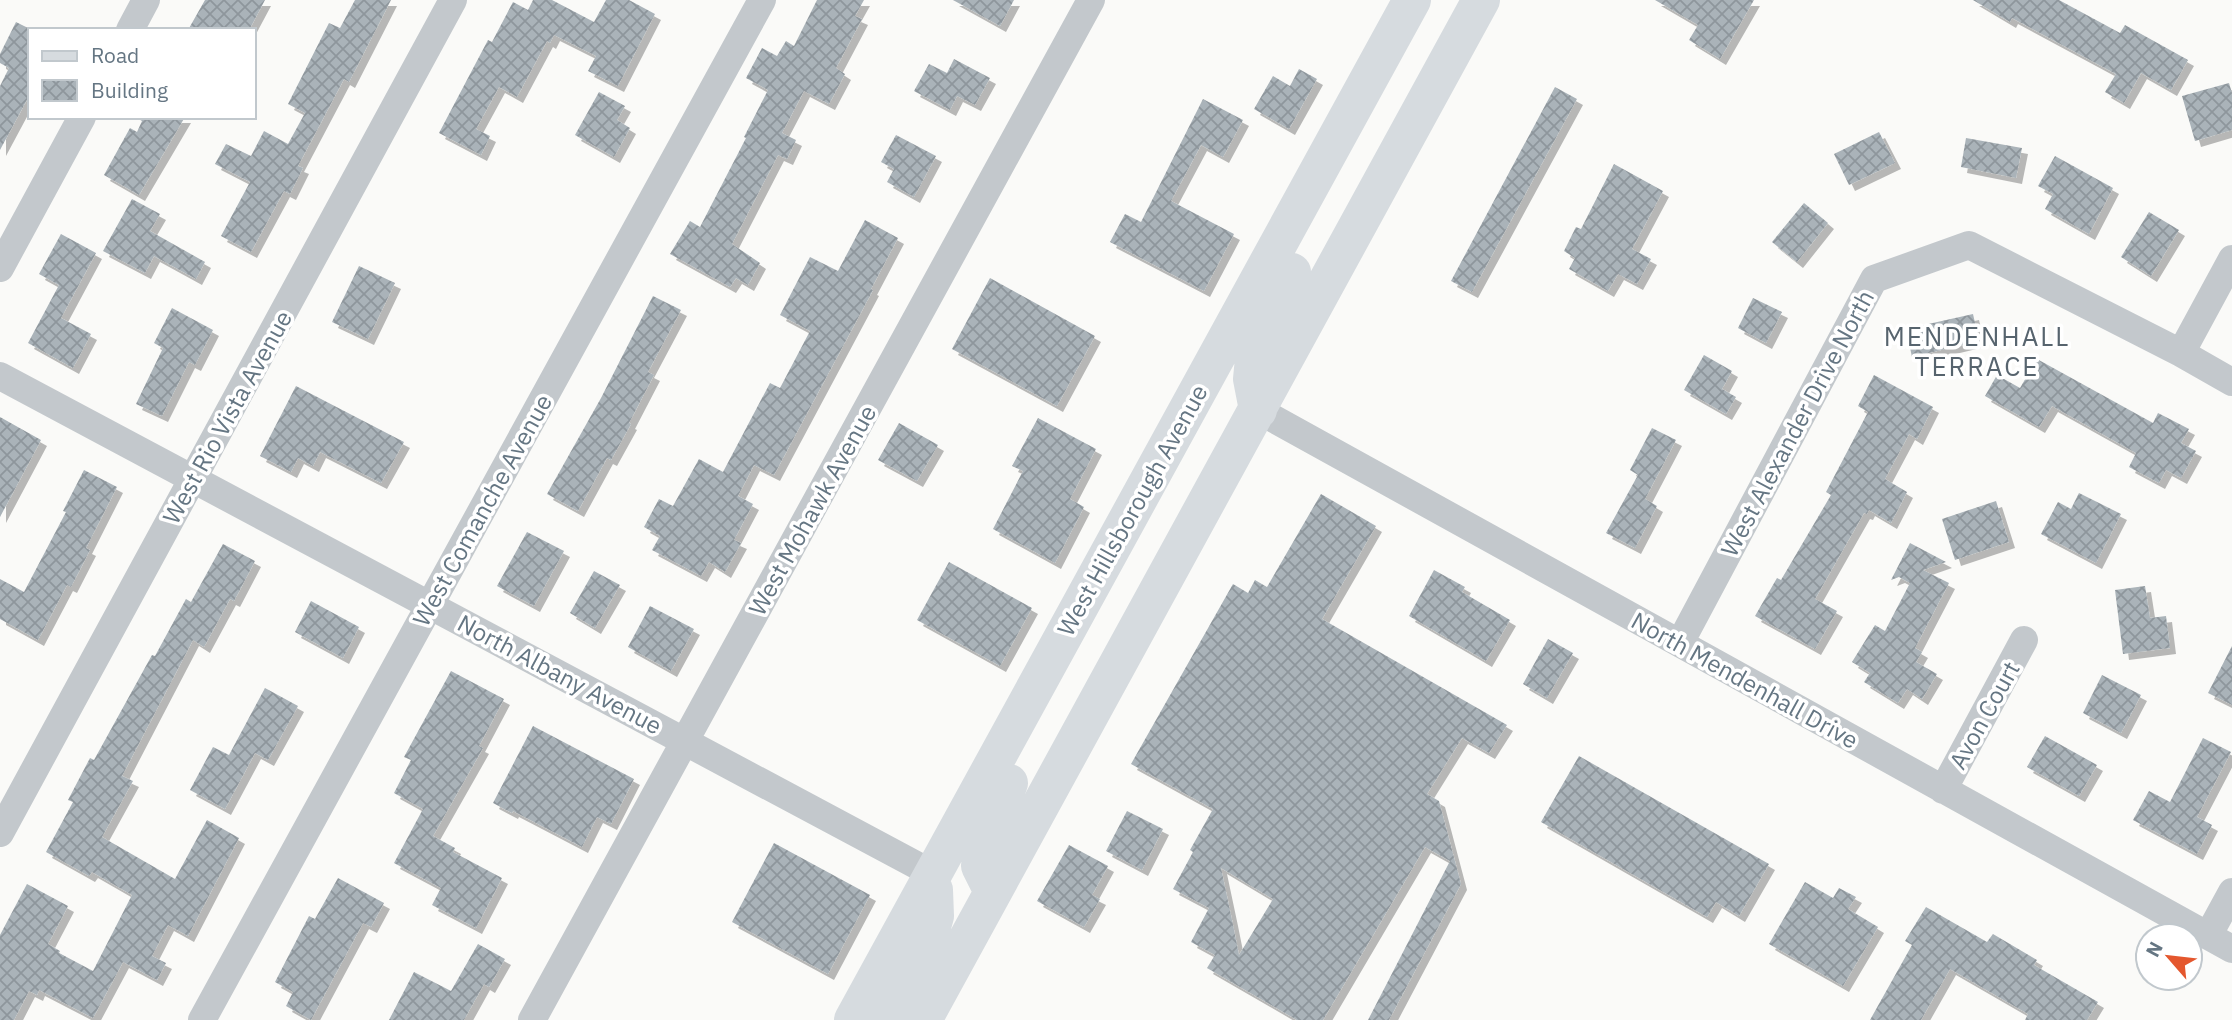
<svg xmlns="http://www.w3.org/2000/svg" width="2232" height="1020" font-family="'IBM Plex Sans',sans-serif">
	<style>
		.building { fill: url(#building-cross-hatch); fill-rule: evenodd; filter: url(#shadow) }
		.lines { fill: none; stroke-linecap: round; stroke-linejoin: round }
		.minor { stroke: #c3c8cc; stroke-width: 28 }
		.primary { stroke: #d6dbdf; stroke-width: 38 }
		.labels { text-anchor: middle; dominant-baseline: central; stroke-width: 7; stroke-linejoin: round; paint-order: stroke }
		.street-label { font-size: 24px; fill: #657683; stroke: #fff }
		.neighbourhood-label { font-size: 26px; letter-spacing: 2px; fill: #57646e; stroke: #fff }
	</style>
	<defs>
		<pattern id="building-cross-hatch" width="8" height="8" patternUnits="userSpaceOnUse" patternTransform="scale(1.75)"><rect width="8" height="8" fill="#aab3b9"/><path d="M0 0l8 8M0 8l8-8" fill="none" stroke="#8e969c"/></pattern>
		<filter id="shadow"><feDropShadow dx="6" dy="6" stdDeviation="0" flood-color="#0004"/></filter>
	</defs>
	<rect width="100%" height="100%" fill="#fafaf8"/>
	<path class="building" d="M205,0h60l-16,30h-61z
		M355,0h36l-42,82 -5,-3 -46,87 5,2 -13,26 -6,-3 -33,61 -30,-16 29,-54 -35,-18 11,-20 25,12 13,-25 24,13 17,-31 -17,-9 41,-81 11,5z
		M533,0h19l42,22 12,-22h23l26,14 -37,72 -30,-15 8,-15 -42,-21 -4,8 -3,-2 -30,56 -18,-10 -23,42 14,7 -9,19 -42,-22 49,-93 4,2 21,-40 15,8z
		M817,0h47l-9,16 7,3 -26,49 9,6 -16,30 -25,-13 -22,42 14,7 -9,19 -9,-4 -46,89 28,19 -12,22 -12,-7 -6,9 -60,-33 20,-33 10,6 46,-89 -2,-1 24,-47 -22,-12 16,-30 15,8 9,-15 8,5z
		M953,0h61l-14,26z
		M1655,0h99l-34,59 -31,-19 9,-15z
		M1973,0h86l61,33 5,-8 63,35 -17,30 -30,-17 -17,30 -19,-11 11,-18 -104,-56 -2,4z
		M16,22l14,7v65l-30,56v-64l9,-18 -9,-5v-9z
		M954,59l36,19 -15,27 -18,-9 -7,14 -36,-19 15,-27 18,9z
		M1299,69l18,10 -28,50 -35,-20 19,-33 17,10z
		M2229,83l3,10v37l-37,11 -13,-45z
		M1555,87l22,12 -105,193 -21,-11z
		M599,92l26,14 -8,14 13,8 -16,29 -39,-22z
		M1203,99l40,21 -20,37 -22,-12 -30,56 63,33 -30,57 -94,-49 15,-28 16,8z
		M135,117h50l-46,78 -35,-20 26,-47 7,4 5,-11z
		M1879,132l16,31 -46,22 -15,-31z
		M896,135l40,21 -22,41 -27,-15 7,-13 -13,-7z
		M1966,138l56,10 -6,30 -55,-11z
		M2055,156l58,32 -24,46 -44,-25 8,-15 -15,-8z
		M1614,164l49,27 -31,58 19,10 -14,25 -19,-10 -10,17 -39,-22 6,-11 -11,-7 12,-24 5,2z
		M132,199l28,15 -10,17 55,31 -9,17 -42,-23 -9,17 -42,-22z
		M1804,203l24,20 -31,39 -25,-20z
		M2149,212l30,18 -28,46 -30,-19z
		M865,220l33,18 -27,51 2,1 -99,185 -20,-10 -16,31 15,8 -19,36 7,3 -16,29 -16,-10 -8,14 -49,-26 8,-14 -16,-9 15,-28 14,7 26,-47 24,13 47,-89 10,5 30,-57 -30,-16 30,-58 28,14z
		M61,234l35,19 -35,65 30,16 -18,34 -45,-25 31,-58 -20,-11z
		M359,266l36,17 -27,56 -36,-17z
		M990,278l105,58 -38,70 -105,-57z
		M653,296l28,14 -33,62 6,3 -25,48 2,1 -20,36 -4,-2 -29,53 -31,-17 54,-96z
		M1753,298l29,14 -16,31 -28,-15z
		M172,308l41,22 -18,35 -6,-3 -27,54 -26,-12 27,-56 -9,-5z
		M1973,314l6,27 -67,16 -6,-28z
		M1704,355l28,16 -10,18 14,8 -10,17 -42,-24z
		M2037,359l116,64 5,-10 31,16 -8,14 15,8 -15,27 -15,-8 -7,13 -30,-16 7,-14 -84,-47 -13,21 -54,-31 12,-21 23,13z
		M1874,375l59,32 -16,32 -8,-5 -24,45 22,13 -16,31 -22,-13 -2,4 -3,-1 -49,86 22,12 -22,38 -60,-33 22,-38 4,2 50,-85 -5,-3 42,-80 -10,-6z
		M296,386l108,56 -23,41 -61,-31 -7,14 -15,-8 -7,14 -31,-16z
		M0,417l41,23 -41,77z
		M1038,418l58,31 -26,50 14,8 -29,56 -62,-34 30,-58 -11,-5z
		M899,423l39,22 -21,36 -39,-21z
		M1652,428l24,12 -31,59 12,7 -22,42 -29,-15 32,-58 -8,-5z
		M84,470l33,17 -31,61 4,2 -19,37 -4,-2 -29,55 -38,-21v-40l24,13 42,-80 -3,-1z
		M2079,493l42,21 -25,49 -55,-29 17,-32 13,7z
		M1321,494l55,32 -54,93 185,106 -18,28 -27,-15 -35,56 12,7 22,83 -72,136h-21l82,-159 -25,-14 -102,173h-26l-90,-52 8,-13 -24,-13 18,-34 -36,-19 20,-37 -3,-2 23,-41 -82,-45 102,-180 15,9 7,-13 12,7zM1221,868l52,31 -34,56 -7,-35z
		M1996,501l13,41 -54,18 -13,-41z
		M527,532l37,19 -30,55 -37,-20z
		M1910,543l36,19 -23,8 26,13 -34,65 7,4 -6,10 21,12 -15,25 -15,-10 -9,14 -34,-21 6,-9 -18,-11 23,-37 10,6 25,-48 -11,-6 -8,3z
		M223,544l32,17 -21,40 -4,-2 -26,48 -11,-7 -71,136 11,5 -31,56 73,42 32,-59 32,18 -51,98 -20,-11 -16,31 14,7 -9,17 -34,-18 -30,56 -54,-28 -2,5 -8,-4 -15,29h-14v-85l27,-51 41,22 -20,38 12,7 -1,2 34,18 39,-76 -40,-23 -3,4 -43,-24 27,-50 -5,-2 22,-42 4,2 58,-105 3,1 31,-57 5,3z
		M949,562l83,46 -32,58 -83,-46z
		M1434,570l31,17 -3,5 48,28 -24,41 -77,-45z
		M594,571l26,14 -25,43 -25,-15z
		M2145,586l5,32 16,-2 4,32 -47,6 -8,-64z
		M311,601l48,26 -16,31 -48,-26z
		M650,606l44,23 -23,42 -43,-24z
		M1548,639l25,14 -26,45 -24,-14z
		M2232,646v59l-24,-12z
		M451,671l53,28 -25,47 4,2 -50,88 22,12 -2,4 49,26 -26,50 -44,-23 9,-17 -47,-25 29,-54 -29,-16 17,-33 -7,-3z
		M2102,675l39,20 -20,38 -38,-20z
		M265,688l33,18 -30,54 -13,-7 -30,56 -35,-19 23,-43 16,8z
		M533,726l101,53 -23,45 -14,-7 -15,30 -69,-36 -1,2 -19,-10z
		M2045,736l52,29 -18,31 -52,-29z
		M2203,738l28,14 -34,65 15,8 -15,29 -64,-34 16,-29 21,11z
		M1579,756l190,108 -30,52 -23,-14 -9,15 -166,-95z
		M1127,811l36,18 -21,41 -36,-19z
		M774,843l96,52 -42,79 -96,-52z
		M1069,845l39,21 -16,29 8,4 -16,28 -47,-26z
		M338,878l46,25 -13,24 -8,-4 -52,97 -25,-14 7,-14 -18,-10 34,-66 6,3z
		M1805,882l28,16 6,-10 17,9 -8,12 30,18 -35,59 -74,-42z
		M1926,907l61,35 6,-8 44,26 -3,5 64,37 -11,18h-62l3,-6 -78,-45 -29,51h-51l42,-75 -7,-4z
		M478,944l27,15 -16,28 -5,-3 -20,36h-75l25,-48 37,19z"/>
	<g class="lines">
		<path class="minor" d="M130,30l16,-30
			M0,268l82,-151
			M2181,353l51,-94
			M0,376l933,498
			M1258,410l974,539
			M1680,643l194,-364 95,-34 212,108 51,29
			M1943,790l81,-150
			M0,833l453,-833
			M2208,936l24,-44
			M202,1020l560,-1020
			M532,1020l559,-1020"/>
		<path class="primary" d="M1258,410l-6,-31 3,-31 37,-76
			M993,892l-13,-26 4,-26 25,-57
			M853,1020l559,-1020
			M887,1020l42,-83 6,-21 -1,-26
			M923,1020l558,-1020"/>
	</g>
	<g class="labels">
		<g class="street-label">
			<text transform="translate(227 417) rotate(-61)">West Rio Vista Avenue</text>
			<text transform="translate(1797 423) rotate(-62)">West Alexander Drive North</text>
			<text transform="translate(482 510) rotate(-61)">West Comanche Avenue</text>
			<text transform="translate(812 510) rotate(-61)">West Mohawk Avenue</text>
			<text transform="translate(1132 510) rotate(-61)">West Hillsborough Avenue</text>
			<text transform="translate(560 674) rotate(28)">North Albany Avenue</text>
			<text transform="translate(1745 680) rotate(29)">North Mendenhall Drive</text>
			<text transform="translate(1984 715) rotate(-61)">Avon Court</text>
		</g>
		<g class="neighbourhood-label">
			<text x="1977" y="336">MENDENHALL<tspan x="1977" dy="30">TERRACE</tspan></text>
		</g>
	</g>
	<rect x="28" y="28" width="228" height="91" fill="#ffffff" stroke="#c1c8cd" stroke-width="2"/>
	<rect x="42" y="51" width="35" height="10" fill="#d6dbdf" stroke="#c1c8cd" stroke-width="2"/>
	<text x="91" y="63" font-size="21" fill="#657683">Road</text>
	<rect x="42" y="80" width="35" height="21" fill="url(#building-cross-hatch)" stroke="#c1c8cd" stroke-width="2"/>
	<text x="91" y="98" font-size="21" fill="#657683">Building</text>
	<g transform="translate(2169 957) rotate(298)"><circle r="33" fill="#ffffff" stroke="#c1c8cd" stroke-width="2"/>
	<path d="M0-5L12 26L0 18L-12 26Z" fill="#e4572e"/>
	<text y="-10" font-size="19" font-weight="bold" text-anchor="middle" fill="#657683">N</text>
	</g>
</svg>
